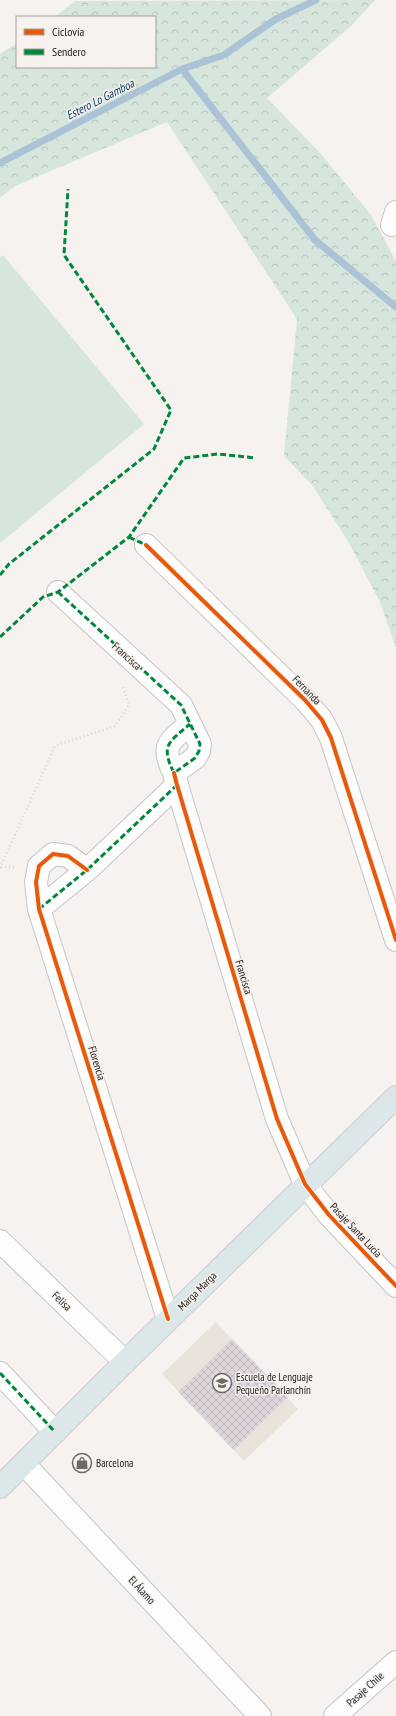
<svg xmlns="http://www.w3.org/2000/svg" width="396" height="1716" font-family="'PT Sans Narrow',sans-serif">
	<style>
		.built { fill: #eae3dc }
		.forest { fill: url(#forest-crowns) }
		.park { fill: #d6e6dc }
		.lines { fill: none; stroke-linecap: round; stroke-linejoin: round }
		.stream { stroke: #acc2d7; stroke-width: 7 }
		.building { fill: url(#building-cross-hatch) }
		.street-casing { stroke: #c7c4c2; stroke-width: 24 }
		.primary-casing { stroke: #cfcecd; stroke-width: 24 }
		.path { stroke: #dbd9d9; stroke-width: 2.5; stroke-dasharray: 1 3; stroke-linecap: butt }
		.street { stroke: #fefdfd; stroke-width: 22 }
		.primary { stroke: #dbe7e9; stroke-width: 22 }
		.quiet { stroke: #00873e; stroke-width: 3; stroke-dasharray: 6 3; stroke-linecap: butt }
		.cycleway-casing { stroke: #f7f2ed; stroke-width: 6 }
		.cycleway { stroke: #e8590c; stroke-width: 4 }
		.labels { text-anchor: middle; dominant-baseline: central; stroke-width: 3; stroke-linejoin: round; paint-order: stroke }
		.street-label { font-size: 11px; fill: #23211f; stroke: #f7f2ed }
		.poi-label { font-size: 11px; fill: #23211f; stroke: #f7f2ed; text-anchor: start }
		.water-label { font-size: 12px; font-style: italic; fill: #074069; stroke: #f7f2ed }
	</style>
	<defs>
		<pattern id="forest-crowns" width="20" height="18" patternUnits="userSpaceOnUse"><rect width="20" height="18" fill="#d6e6dc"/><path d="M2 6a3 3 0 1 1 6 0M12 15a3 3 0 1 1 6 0" fill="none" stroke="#b7c5bc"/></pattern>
		<pattern id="building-cross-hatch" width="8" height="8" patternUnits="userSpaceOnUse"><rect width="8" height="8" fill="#ded6db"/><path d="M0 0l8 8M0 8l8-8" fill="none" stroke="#beb7bc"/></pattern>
	</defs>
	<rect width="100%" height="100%" fill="#f5f2ef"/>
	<path class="built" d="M216,1322l82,87 -54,52 -82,-87z"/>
	<path class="forest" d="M375,0l-24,26 -84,72 55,57 49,60 25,46v387l-16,-46 -32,-61 -36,-56 -28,-29 13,-137 -130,-197 -152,64 -15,12v-144l17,-11v24h138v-50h-100l20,-16z"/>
	<path class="park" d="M3,255l141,169 -144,119v-286z"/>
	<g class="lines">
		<path class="stream" d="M182,69l133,171 81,67
			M0,163l182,-94 42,-14 52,-36 40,-19"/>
	</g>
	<path class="building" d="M232,1339l56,58 -54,53 -56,-58z"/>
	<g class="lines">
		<g class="street-casing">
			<path id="street" d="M392,225l4,-13
				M146,545l159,155 17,20 9,18 65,202
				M58,592l123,113 19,39 -1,7 -4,7 -21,15c-14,-28 -5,-31 16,-49
				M174,773l3,12 100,334 28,65 24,31 67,71
				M87,870l-19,-14 -15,-2 -14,12 -3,16 3,27 129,410
				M39,909l48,-39 90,-85
				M0,1241l125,121
				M0,1373l55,59
				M24,1464l236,252
				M335,1716l61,-54"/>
		</g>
		<g class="primary-casing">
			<path id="primary" d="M0,1487l125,-125 271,-265"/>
		</g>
		<path class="path" d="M1,867h14
			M0,868l55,-122 60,-20 14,-21 -7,-20"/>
		<use href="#street" class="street"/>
		<use href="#primary" class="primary"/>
		<path class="quiet" d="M129,537l17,8
			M0,575l9,-11 145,-115 17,-39 -107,-155 4,-66
			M58,592l123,113 19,39 -1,7 -4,7 -21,15c-14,-28 -5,-31 16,-49
			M0,637l43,-40 15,-5 71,-55 55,-79 34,-4 38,4
			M39,909l48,-39 90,-85
			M0,1373l55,59"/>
		<g class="cycleway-casing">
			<path id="cycleway" d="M146,545l159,155 17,20 9,18 65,202
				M174,773l3,12 100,334 28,65 24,31 67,71
				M87,870l-19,-14 -15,-2 -14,12 -3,16 3,27 129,410"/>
		</g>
		<use href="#cycleway" class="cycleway"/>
	</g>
	<defs>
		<g id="school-ring" transform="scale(1)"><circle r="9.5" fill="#f7f2ed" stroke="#6c6a68" stroke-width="1.5"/><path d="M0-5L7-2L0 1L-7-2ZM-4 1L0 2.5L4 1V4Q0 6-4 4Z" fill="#6c6a68"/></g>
		<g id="shop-ring" transform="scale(1)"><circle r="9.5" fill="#f7f2ed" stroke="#6c6a68" stroke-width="1.5"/><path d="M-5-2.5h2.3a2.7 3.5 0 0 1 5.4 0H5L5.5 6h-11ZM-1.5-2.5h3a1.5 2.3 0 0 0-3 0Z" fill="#6c6a68"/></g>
	</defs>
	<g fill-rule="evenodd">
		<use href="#school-ring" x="222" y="1383"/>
		<use href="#shop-ring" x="82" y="1463"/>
	</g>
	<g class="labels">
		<g class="street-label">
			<text transform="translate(127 656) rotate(42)">Francisca</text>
			<text transform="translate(307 690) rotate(46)">Fernanda</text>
			<text transform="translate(244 977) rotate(73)">Francisca</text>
			<text transform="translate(97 1063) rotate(73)">Florencia</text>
			<text transform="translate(356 1230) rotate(47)">Pasaje Santa Lucía</text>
			<text transform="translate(197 1291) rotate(-45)">Marga Marga</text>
			<text transform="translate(62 1301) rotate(44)">Felisa</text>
			<text transform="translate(142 1590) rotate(47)">El Álamo</text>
			<text transform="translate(365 1689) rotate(-42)">Pasaje Chile</text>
		</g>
		<g class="poi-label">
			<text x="236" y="1377">Escuela de Lenguaje<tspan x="236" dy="13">Pequeño Parlanchín</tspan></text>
			<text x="96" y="1463">Barcelona</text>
		</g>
		<g class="water-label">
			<text transform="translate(100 99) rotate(-27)">Estero Lo Gamboa</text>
		</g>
	</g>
	<rect x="16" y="16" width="140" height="52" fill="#f7f2ed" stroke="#a29e9b"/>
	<rect x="24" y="29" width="20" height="6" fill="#e8590c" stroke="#a29e9b"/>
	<text x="52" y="36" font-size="12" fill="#23211f">Ciclovía</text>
	<rect x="24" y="49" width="20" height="6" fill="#00873e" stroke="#a29e9b"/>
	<text x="52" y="56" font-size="12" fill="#23211f">Sendero</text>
</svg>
